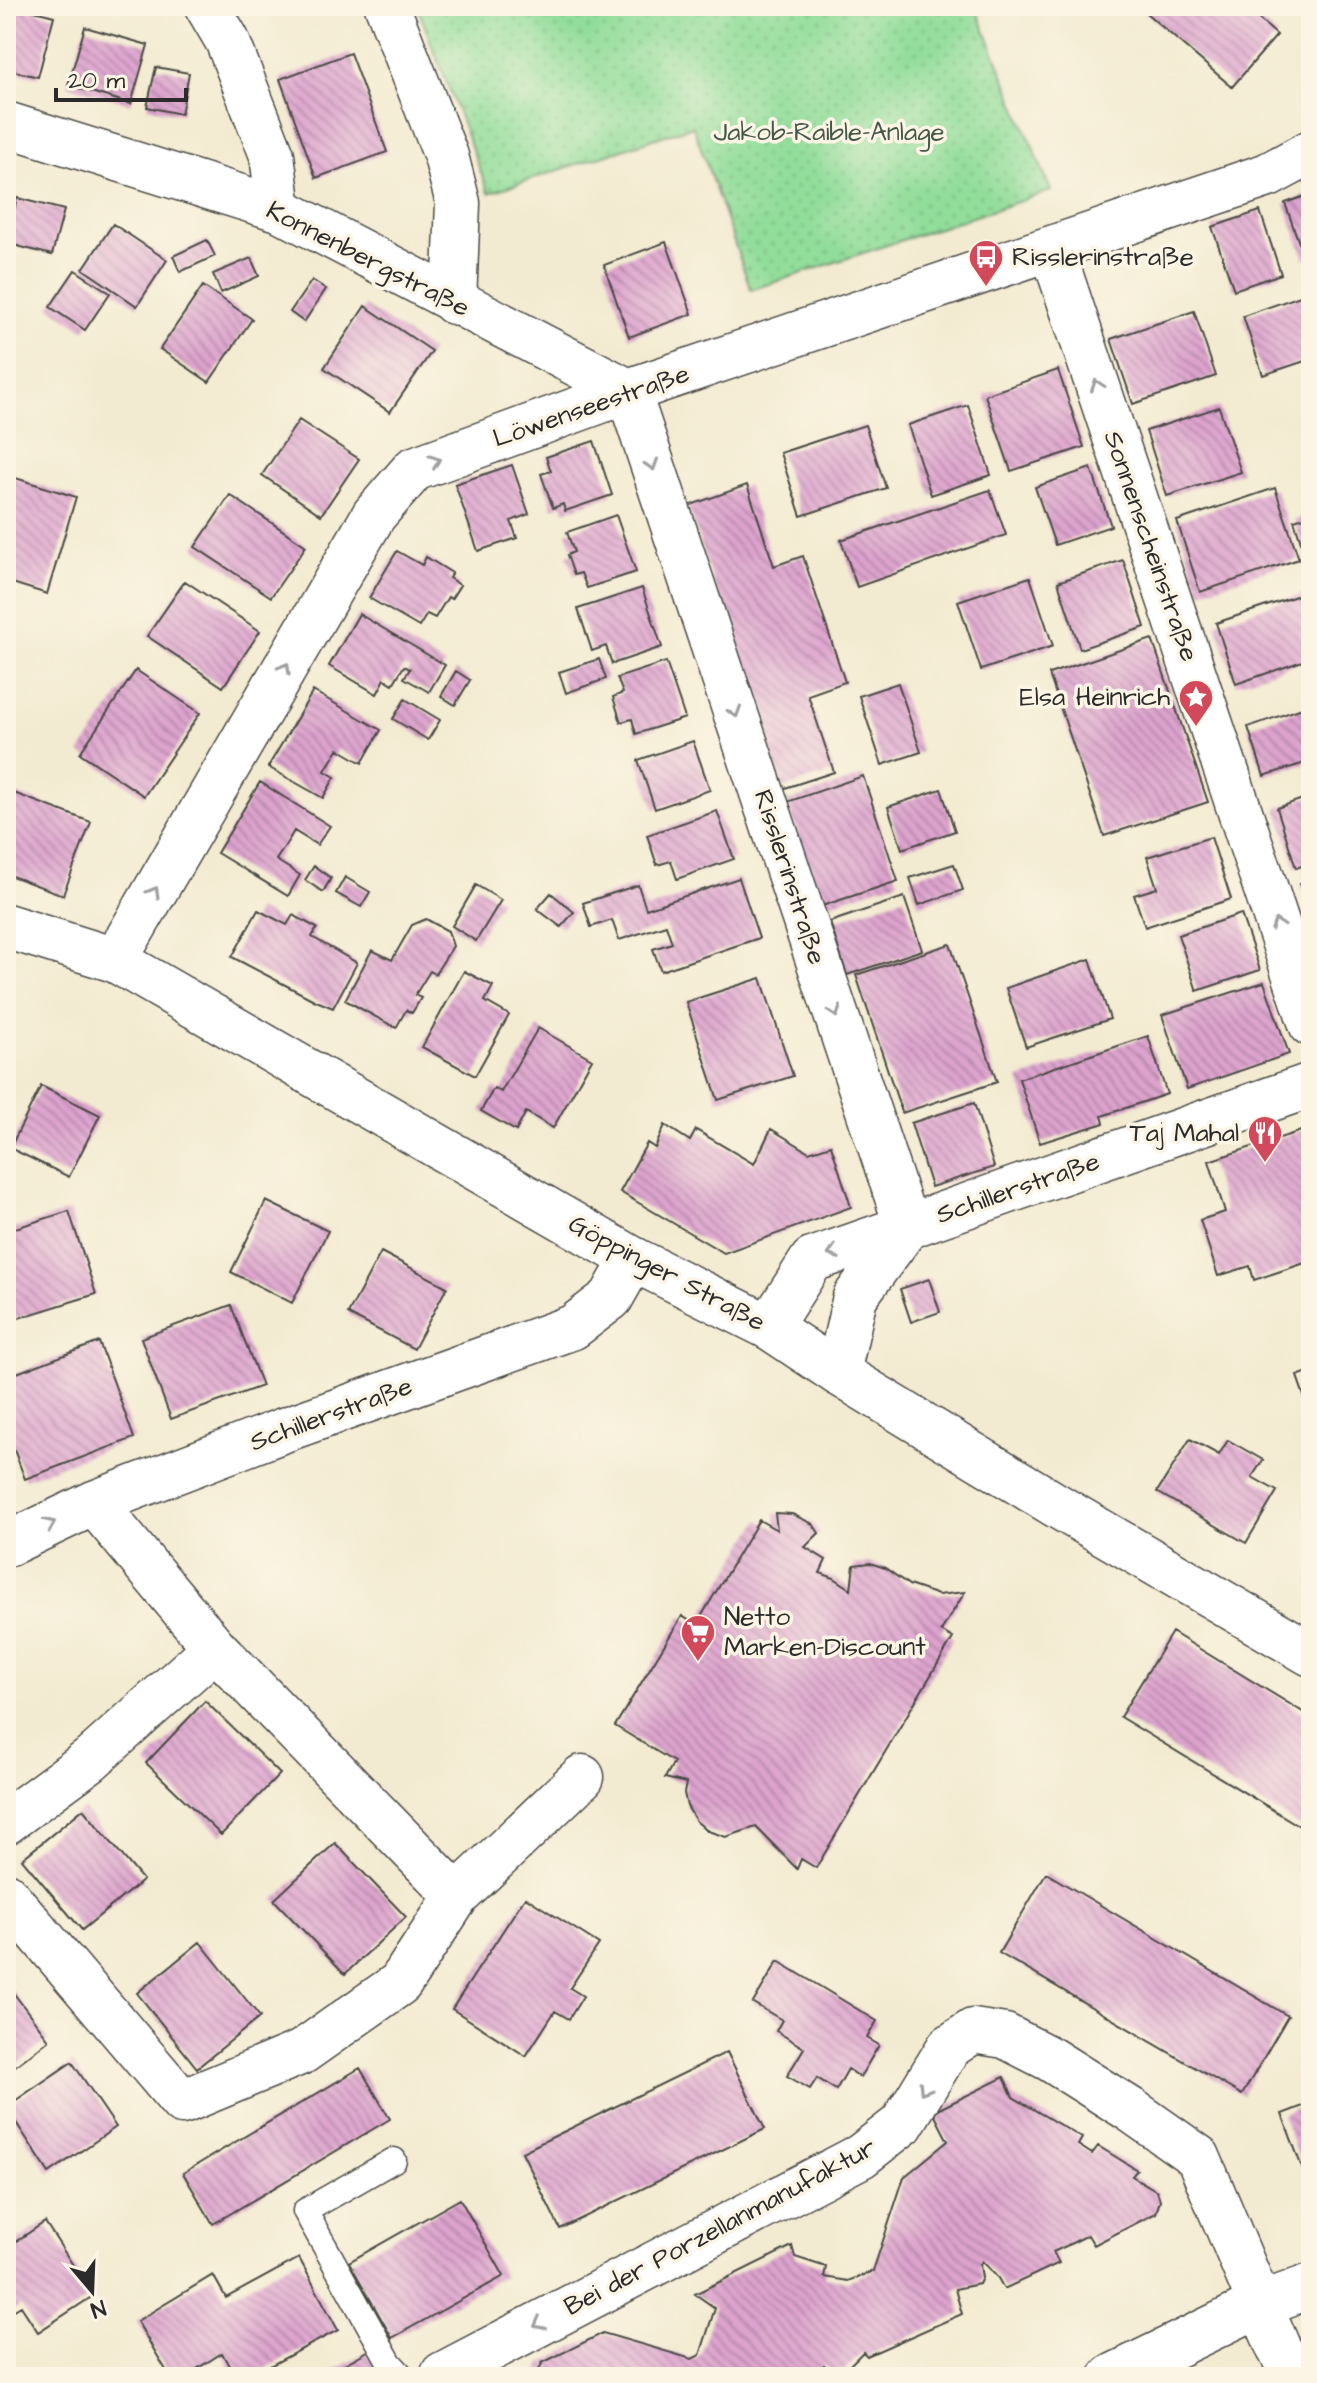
<svg xmlns="http://www.w3.org/2000/svg" width="1317" height="2383" font-family="'Architects Daughter',sans-serif">
	<style>
		.grass { fill: url(#grass-dots); stroke: #5e8462; stroke-width: 2 }
		.building { fill: url(#building-back-hatch) }
		.lines { fill: none; stroke-linecap: round; stroke-linejoin: round }
		.lane-casing { stroke: #494844; stroke-width: 27 }
		.street-casing { stroke: #494844; stroke-width: 47 }
		.secondary-casing { stroke: #494844; stroke-width: 47 }
		.lane { stroke: #fff; stroke-width: 24 }
		.street { stroke: #fff; stroke-width: 44 }
		.secondary { stroke: #fff; stroke-width: 44 }
		.oneway { stroke: #a0a0a0 }
		.labels { text-anchor: middle; dominant-baseline: central; stroke-width: 7; stroke-linejoin: round; paint-order: stroke }
		.park-label { font-size: 26px; fill: #445847; stroke: #fcf5e5 }
		.poi-label { font-size: 26px; fill: #2b2b2b; stroke: #fcf5e5; text-anchor: start }
		.street-label { font-size: 26px; fill: #2b2b2b; stroke: #fcf5e5 }
	</style>
	<defs>
		<pattern id="grass-dots" width="8" height="8" patternUnits="userSpaceOnUse" patternTransform="scale(2)"><rect width="8" height="8" fill="#91dd9a"/><path d="M2 2h.1M6 6h.1" fill="none" stroke="#7dbe85" stroke-width="1.8" stroke-linecap="round"/></pattern>
		<pattern id="building-back-hatch" width="6" height="6" patternUnits="userSpaceOnUse" patternTransform="scale(2)"><rect width="6" height="6" fill="#dda3ce"/><path d="M-1 5l2 2M0 0l6 6M5-1l2 2" fill="none" stroke="#b385a7"/></pattern>
	</defs>
	<rect width="100%" height="100%" fill="#fcf5e5"/>
	<filter id="ink" filterUnits="userSpaceOnUse"><feTurbulence type="fractalNoise" baseFrequency=".0125" numOctaves="2"/><feDisplacementMap in="SourceGraphic" scale="16" xChannelSelector="R" yChannelSelector="G"/><feConvolveMatrix kernelMatrix="1 2 1 2 8 2 1 2 1" color-interpolation-filters="sRGB"/></filter>
	<filter id="wash" filterUnits="userSpaceOnUse"><feTurbulence type="fractalNoise" baseFrequency=".006" numOctaves="4" result="noise"/><feDisplacementMap in="SourceGraphic" scale="32" xChannelSelector="R" yChannelSelector="G"/><feGaussianBlur stdDeviation="1.8" result="paint"/><feColorMatrix in="noise" values="0 0 0 0 0 0 0 0 0 0 0 0 0 0 0 0 0 1.4 0 .05"/><feComposite in="paint" operator="in"/></filter>
	<g filter="url(#wash)">
		<rect width="100%" height="100%" fill="#f3ebd1"/>
		<path class="grass" d="M417,6h558l76,185 -300,99 -58,-164 -204,67z"/>
		<g id="blocks">
			<path class="building" d="M6,6h9l39,10 -16,61 -32,-8z
				M1138,6h106l33,29 -45,52z
				M85,27l63,18 -17,59 -63,-19z
				M350,53l37,99 -71,26 -36,-99z
				M156,67l33,6 -8,41 -34,-7z
				M1311,194v63l-6,3 -20,-57z
				M17,198l47,12 -12,45 -46,-12z
				M1260,211l21,63 -47,16 -22,-63z
				M113,224l54,36 -30,46 -54,-37z
				M207,240l8,16 -35,16 -7,-16z
				M666,242l26,72 -63,23 -25,-72z
				M251,258l8,18 -38,17 -8,-19z
				M75,270l35,23 -25,37 -35,-23z
				M312,280l14,9 -22,33 -14,-10z
				M203,286l49,33 -43,63 -49,-33z
				M1309,293l2,6v60l-48,16 -20,-59z
				M365,306l67,45 -42,61 -66,-44z
				M1194,311l22,65 -83,28 -22,-65z
				M1058,370l26,77 -73,24 -26,-76z
				M968,405l23,70 -60,20 -23,-70z
				M1219,407l22,65 -74,24 -21,-65z
				M299,420l60,39 -38,56 -59,-40z
				M865,425l21,63 -85,28 -21,-63z
				M594,441l18,54 -47,16 -2,-7 -10,4 -12,-34 10,-3 -5,-14z
				M512,465l17,49 -18,7 6,17 -39,13 -23,-67z
				M1091,468l20,58 -56,19 -20,-58z
				M6,475l70,22 -29,97 -41,-13z
				M747,485l27,81 29,-10 42,126 -37,13 26,77 -52,17 -94,-283z
				M1275,488l24,71 -99,33 -23,-71z
				M990,490l16,45 -149,52 -16,-47z
				M230,495l76,51 -35,51 -76,-50z
				M616,515l20,57 -49,16 -6,-15 -7,2 -7,-20 7,-3 -7,-20z
				M1311,515v40l-5,2 -12,-37z
				M397,551l25,14 4,-8 26,16 -3,5 11,7 -9,14 -3,-2 -13,21 -8,-4 -8,13 -50,-29z
				M1123,560l22,67 -65,22 -22,-67z
				M1030,577l23,69 -72,24 -23,-69z
				M185,581l75,50 -37,56 -76,-51z
				M642,588l20,59 -50,17 -6,-18 -14,5 -14,-42z
				M1311,591v67l-75,26 -20,-61z
				M359,614l86,51 -16,27 -25,-14 6,-9 -6,-3 -11,18 -8,-5 -8,15 -48,-28z
				M1152,639l56,163 -104,34 -55,-162z
				M599,659l7,20 -40,14 -7,-21z
				M666,662l19,56 -49,16 -4,-15 -11,3 -8,-25 10,-4 -6,-15z
				M136,670l64,43 -56,83 -64,-43z
				M456,671l14,9 -15,25 -14,-9z
				M898,683l23,69 -39,13 -23,-69z
				M313,691l68,39 -19,33 -24,-14 -13,22 10,6 -12,21 -55,-31z
				M405,699l35,21 -12,20 -35,-21z
				M1311,705v56l-47,15 -16,-49z
				M693,741l17,49 -55,19 -17,-49z
				M863,776l35,105 -76,25 -35,-104z
				M260,782l70,44 -13,19 -23,-14 -9,15 -9,14 24,15 -12,21 -71,-43z
				M941,789l14,42 -53,18 -14,-42z
				M6,790l85,32 -28,73 -57,-21z
				M1311,796v67l-15,5 -19,-60z
				M717,811l17,48 -57,20 -6,-18 -14,4 -10,-30z
				M1211,837l20,62 -86,28 -11,-32 23,-7 -10,-31z
				M954,864l9,26 -44,15 -9,-27z
				M314,866l17,12 -8,14 -18,-12z
				M345,877l25,15 -9,15 -25,-14z
				M739,878l20,60 -98,33 -8,-22 19,-6 -6,-18 -47,15 -7,-20 -21,7 -8,-24 55,-18 8,24z
				M1311,881v33h-1l-10,-30z
				M476,885l25,15 -25,41 -24,-15z
				M551,893l23,19 -13,15 -24,-18z
				M904,897l18,53 -75,25 -17,-53z
				M258,910l29,15 6,-10 11,6 13,7 -5,9 45,26 -24,45 -19,-8 -82,-43z
				M1241,914l19,56 -63,21 -19,-56z
				M426,919l22,12 5,15 -18,28 -5,-3 -15,24 6,3 -9,15 -6,-3 -10,18 -51,-28 27,-50 20,10 20,-35z
				M950,944l47,138 -95,31 -46,-138z
				M1090,959l20,60 -84,28 -20,-59z
				M464,971l29,15 -8,15 24,14 -34,61 -53,-29z
				M761,978l32,98 -75,24 -32,-98z
				M1264,982l25,72 -102,35 -25,-74z
				M538,1028l54,31 -39,69 -27,-16 -10,19 -35,-20 13,-23 7,4z
				M1148,1036l19,58 -65,22 2,7 -64,20 -21,-64z
				M41,1086l59,29 -31,62 -59,-29z
				M974,1103l20,64 -63,20 -20,-64z
				M665,1125l25,16 6,-11 58,34 17,-35 38,23 22,-7 20,62 -127,46 -104,-61 27,-49 8,5z
				M1307,1129l4,12v120l-57,19 -4,-14 -32,10 -18,-56 25,-8 -16,-51z
				M266,1201l62,30 -36,72 -61,-31z
				M69,1211l27,83 -90,28v-91z
				M381,1252l66,35 -33,62 -66,-35z
				M929,1279l11,33 -29,10 -11,-33z
				M231,1305l31,81 -91,33 -30,-81z
				M99,1342l35,96 -109,41 -19,-51v-51z
				M1311,1371v45l-14,-40z
				M1190,1439l29,16 9,-15 35,20 -11,17 25,14 -31,52 -89,-51z
				M775,1513l17,1 21,10 6,9 -14,14 21,13 -6,13 14,5 17,11 3,-24 16,-2 15,5 24,17 29,10 27,-3 -24,39 12,7 -137,230 -15,-9 -4,10 -41,-42 -30,10 -18,-6 -12,-10 -9,-15 -3,-13 2,-10 -21,-5 9,-16 -59,-36 67,-110 14,9 63,-105 18,10z
				M1172,1632l139,85v116l-191,-116z
				M205,1701l75,73 -59,61 -75,-72z
				M83,1809l60,71 -61,50 -60,-71z
				M335,1843l71,74 -61,57 -71,-74z
				M1046,1873l242,143 -46,79 -243,-142z
				M525,1897l74,47 -29,44 13,8 -14,23 -14,-8 -29,45 -74,-47z
				M200,1942l60,75 -63,51 -60,-75z
				M778,1961l99,60 -10,17 12,7 -19,32 -12,-8 -12,21 -19,-12 -7,11 -23,-13 17,-28 -28,-17 6,-11 -29,-17z
				M6,1983l43,57 -43,33z
				M727,2052l38,77 -205,100 -38,-77z
				M72,2062l44,65 -67,46 -43,-66z
				M360,2068l30,51 -177,105 -30,-51z
				M1004,2077l9,20 69,41 -4,7 14,9 6,-8 39,24 -5,6 25,15 3,9 -4,13 -62,32 -6,-10 -22,11 -13,6 6,11 -55,26 -6,-11 -16,-17 -2,4 2,13 -3,6 -24,5 7,25 -95,42 -4,-4 -25,25 -14,-12 -11,12h-277l6,-14 61,-30 89,26 8,-4 15,-47 -20,-14 97,-48 3,11 31,10 -2,10 24,4 25,-10 31,-94 44,-36 -15,-29z
				M1311,2103v89l-29,-78z
				M460,2199l44,77 -112,62 -43,-76z
				M45,2222l48,74 -55,36 -17,-26 -15,9v-67z
				M299,2258l39,72 -89,47h-14l-13,-24 -38,24h-14l-33,-56 76,-46 13,23z
				M373,2348l14,25 -6,4h-59z"/>
		</g>
	</g>
	<g filter="url(#ink)">
		<use href="#blocks" fill-opacity="0" stroke="#494844" stroke-width="2"/>
		<g class="lines">
			<g class="lane-casing">
				<path id="lane" d="M394,2160l-89,51 85,152 13,14"/>
			</g>
			<g class="street-casing">
				<path id="street" d="M207,6l20,34 45,115 7,54
					M387,6l59,150 12,47 -4,99
					M6,124l273,85 349,182
					M1052,249l259,775
					M628,391l279,836
					M115,960l259,-445 40,-46 214,-78 640,-216 43,-23
					M769,1327l43,-67 499,-175
					M838,1373l17,-76 52,-70
					M6,1545l88,-42 187,-72 292,-104 38,-29 22,-39
					M6,1822l84,-62 125,-112
					M6,1895l176,207 120,-50 98,-69 57,-87 -242,-248 -121,-145
					M457,1896l125,-119
					M442,2377l1,-3 418,-218 41,-32 47,-77 24,-16 32,5 45,23 81,51 67,47 80,190 17,30"/>
			</g>
			<g class="secondary-casing">
				<path id="secondary" d="M6,926l109,34 518,299 136,68 69,46 226,137 247,144
					M1111,2377l150,-73 50,-18"/>
			</g>
			<use href="#lane" class="lane"/>
			<use href="#street" class="street"/>
			<use href="#secondary" class="secondary"/>
		</g>
		<defs><path id="oneway-chevron" d="M-2-3.5L2.5 0L-2 3.5" fill="none" stroke-width="1.6" stroke-linecap="round" stroke-linejoin="round" transform="scale(2)"/></defs>
		<g class="oneway">
			<use href="#oneway-chevron" transform="translate(1097 385) rotate(-109)"/>
			<use href="#oneway-chevron" transform="translate(435 461) rotate(-20)"/>
			<use href="#oneway-chevron" transform="translate(652 465) rotate(72)"/>
			<use href="#oneway-chevron" transform="translate(285 668) rotate(-60)"/>
			<use href="#oneway-chevron" transform="translate(735 712) rotate(72)"/>
			<use href="#oneway-chevron" transform="translate(154 892) rotate(-60)"/>
			<use href="#oneway-chevron" transform="translate(1277 924) rotate(-109)"/>
			<use href="#oneway-chevron" transform="translate(835 1012) rotate(72)"/>
			<use href="#oneway-chevron" transform="translate(833 1253) rotate(161)"/>
			<use href="#oneway-chevron" transform="translate(50 1524) rotate(-25)"/>
			<use href="#oneway-chevron" transform="translate(924 2089) rotate(122)"/>
			<use href="#oneway-chevron" transform="translate(539 2324) rotate(152)"/>
		</g>
	</g>
	<defs>
		<g id="bus-pin" transform="scale(1.8)"><path d="M0 17L-7.5 6A9.5 9.5 0 1 1 7.5 6Z" fill="#d1495b" stroke="#fcf5e5"/><path d="M-5-6H5V4H4V6H2V4H-2V6H-4V4H-5ZM-3.5-4V0h7V-4ZM-3.5 1.2v1.5H-2V1.2ZM2 1.2v1.5H3.5V1.2Z" fill="#fff"/></g>
		<g id="sight-pin" transform="scale(1.8)"><path d="M0 17L-7.5 6A9.5 9.5 0 1 1 7.5 6Z" fill="#d1495b" stroke="#fcf5e5"/><path d="M0-6L1.8-2.2L6-1.7L2.9 1.2L3.7 5.4L0 3.3L-3.7 5.4L-2.9 1.2L-6-1.7L-1.8-2.2Z" fill="#fff"/></g>
		<g id="restaurant-pin" transform="scale(1.8)"><path d="M0 17L-7.5 6A9.5 9.5 0 1 1 7.5 6Z" fill="#d1495b" stroke="#fcf5e5"/><path d="M-5-6h1v4h1v-4h1v4h1v-4h1v5L-1.5 .5V6h-2V.5L-5-1ZM5-6V6H3V1.5H1.5Q1.5-4 5-6Z" fill="#fff"/></g>
		<g id="supermarket-pin" transform="scale(1.8)"><path d="M0 17L-7.5 6A9.5 9.5 0 1 1 7.5 6Z" fill="#d1495b" stroke="#fcf5e5"/><path d="M-6-5.5h2.5l.6 2H6L4.5 2H-2.5L-4.4-4H-6ZM-1.5 3.2a1.3 1.3 0 1 0 .1 0ZM3 3.2a1.3 1.3 0 1 0 .1 0Z" fill="#fff"/></g>
	</defs>
	<g fill-rule="evenodd">
		<use href="#bus-pin" x="986" y="257"/>
		<use href="#sight-pin" x="1196" y="697"/>
		<use href="#restaurant-pin" x="1265" y="1133"/>
		<use href="#supermarket-pin" x="698" y="1632"/>
	</g>
	<g class="labels">
		<g class="park-label">
			<text x="829" y="132">Jakob-Raible-Anlage</text>
		</g>
		<g class="poi-label">
			<text x="1012" y="257">Risslerinstraße</text>
			<text x="1170" y="697" text-anchor="end">Elsa Heinrich</text>
			<text x="1239" y="1133" text-anchor="end">Taj Mahal</text>
			<text x="724" y="1617">Netto<tspan x="724" dy="30">Marken-Discount</tspan></text>
		</g>
		<g class="street-label">
			<text transform="translate(368 259) rotate(27)">Konnenbergstraße</text>
			<text transform="translate(591 406) rotate(-19)">Löwenseestraße</text>
			<text transform="translate(1151 546) rotate(71)">Sonnenscheinstraße</text>
			<text transform="translate(790 877) rotate(72)">Risslerinstraße</text>
			<text transform="translate(1018 1188) rotate(-19)">Schillerstraße</text>
			<text transform="translate(667 1273) rotate(28)">Göppinger Straße</text>
			<text transform="translate(331 1414) rotate(-20)">Schillerstraße</text>
			<text transform="translate(720 2227) rotate(-28)">Bei der Porzellanmanufaktur</text>
		</g>
	</g>
	<rect width="1317" height="2383" fill="none" stroke="#fcf5e5" stroke-width="32"/>
	<g transform="translate(92 2291) rotate(161)" stroke="#fcf5e5" stroke-width="6" paint-order="stroke">
	<path d="M0-6L14 30L0 20L-14 30Z" fill="#2b2b2b"/>
	<text y="-12" font-size="22" font-weight="bold" text-anchor="middle" fill="#2b2b2b">N</text>
	</g>
	<path d="M56 88v12h130v-12" fill="none" stroke="#2b2b2b" stroke-width="4"/>
	<text x="68" y="88" font-size="24" fill="#2b2b2b" stroke="#fcf5e5" stroke-width="6" paint-order="stroke">20 m</text>
</svg>
